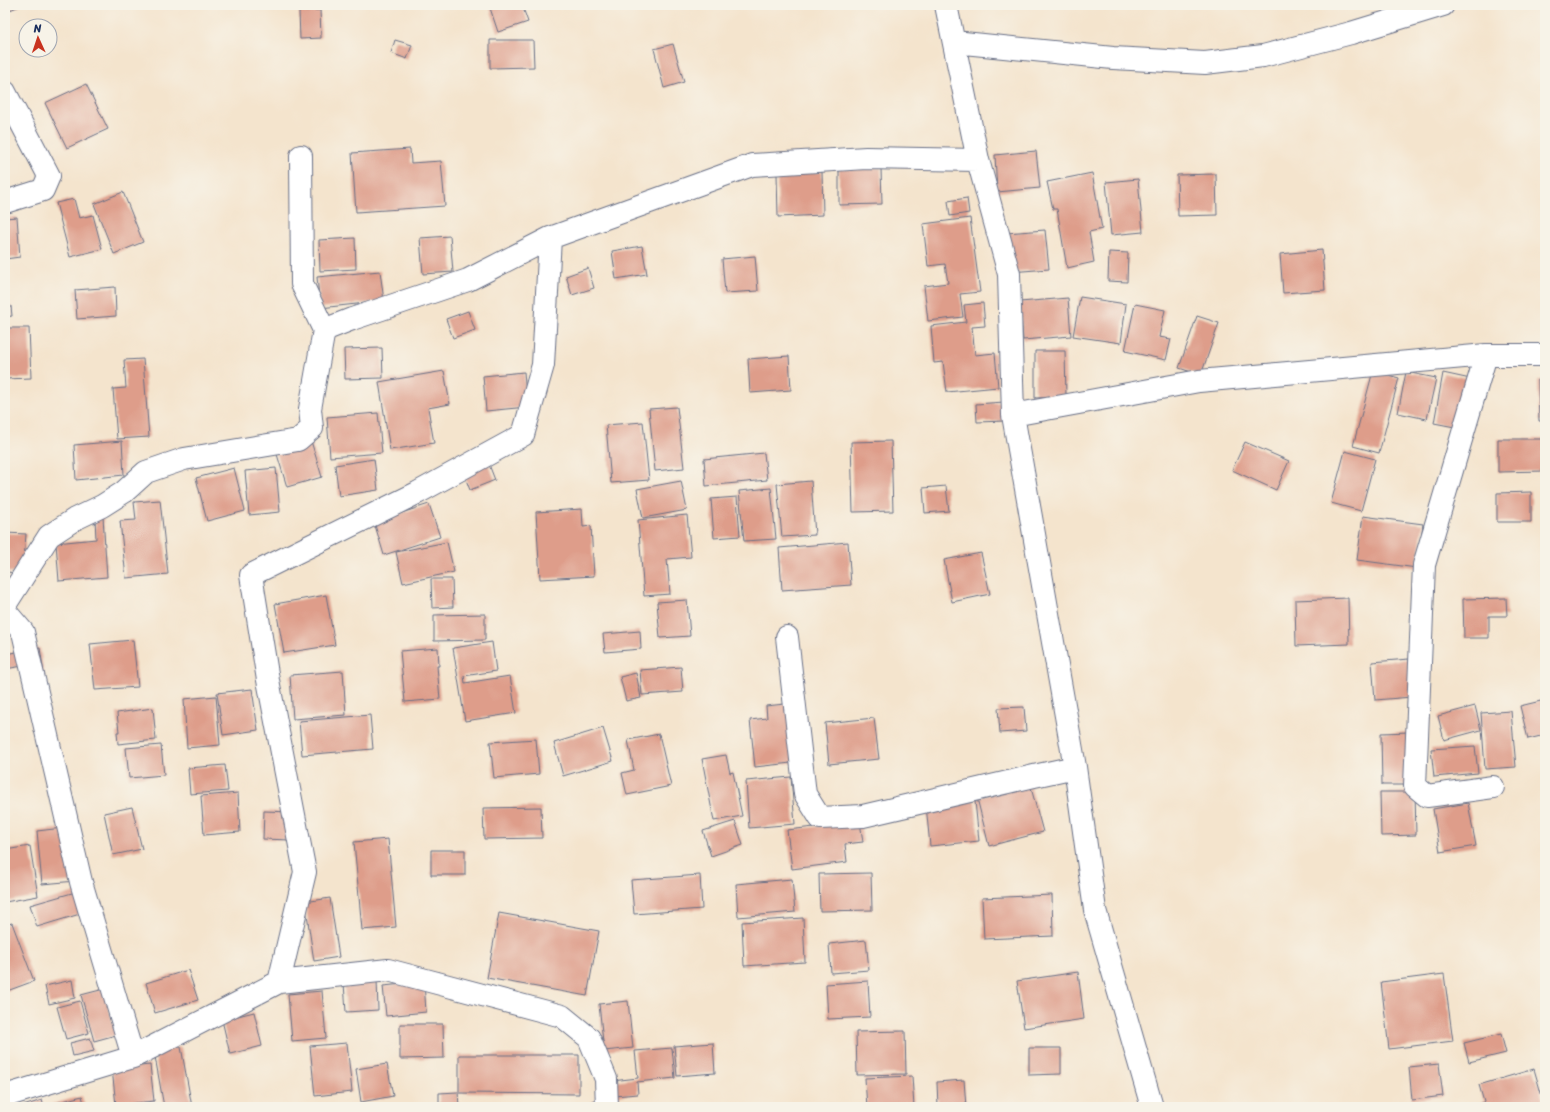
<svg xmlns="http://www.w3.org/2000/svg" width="1550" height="1112" font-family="Sriracha,sans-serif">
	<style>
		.building { fill: #de9d8a }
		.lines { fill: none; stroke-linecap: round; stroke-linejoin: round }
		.street-casing { stroke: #676e85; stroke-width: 24 }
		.street { stroke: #fff; stroke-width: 22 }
	</style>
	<rect width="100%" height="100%" fill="#f7f3e8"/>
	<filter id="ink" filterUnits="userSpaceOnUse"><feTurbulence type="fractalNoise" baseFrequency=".025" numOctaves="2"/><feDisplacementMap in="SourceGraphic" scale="8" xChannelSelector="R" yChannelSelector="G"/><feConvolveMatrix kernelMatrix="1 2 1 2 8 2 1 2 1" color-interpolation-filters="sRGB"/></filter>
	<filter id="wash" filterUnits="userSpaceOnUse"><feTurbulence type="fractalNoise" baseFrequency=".012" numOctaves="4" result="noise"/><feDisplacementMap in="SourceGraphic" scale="16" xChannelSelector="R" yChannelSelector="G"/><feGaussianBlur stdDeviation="0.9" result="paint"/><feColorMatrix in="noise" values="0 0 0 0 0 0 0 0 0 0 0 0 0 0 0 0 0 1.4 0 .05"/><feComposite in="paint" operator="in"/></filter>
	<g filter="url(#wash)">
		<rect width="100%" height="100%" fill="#f4e4cd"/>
		<g id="blocks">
			<path class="building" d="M5,5h17l-17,7z
				M489,5h33l6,17 -30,10z
				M320,10l1,28 -21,1 -1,-28z
				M395,40l17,5 -5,14 -16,-6z
				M490,40h43l1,27 -44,1z
				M673,44l11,38 -20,6 -10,-39z
				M86,84l22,45 -41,19 -22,-45z
				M410,149l1,14 30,-2 4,45 -89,6 -4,-59z
				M1036,151l4,37 -43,4 -2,-37z
				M881,168l1,36 -43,1v-36z
				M822,172l1,43 -45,2 -1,-43z
				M1092,173l10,56 -13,3 5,30 -27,6 -10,-59h-4l-6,-27z
				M1216,174l1,41 -39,1 -1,-41z
				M1138,179l5,53 -32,3 -5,-53z
				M123,192l20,50 -29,12 -20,-50z
				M967,198l2,15 -19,3 -2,-15z
				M74,199l5,19 14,-3 9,34 -32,8 -14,-54z
				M17,217l3,40 -15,2v-41z
				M970,218l10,74 -20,2 3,23 -35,4 -4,-35 24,-3 -3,-19 -17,2 -5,-42z
				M1045,230l4,39 -39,3 -4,-39z
				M450,236l3,36 -30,2 -3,-36z
				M355,238l1,31 -36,2 -1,-31z
				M642,246l5,28 -31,5 -4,-28z
				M1322,250l3,40 -42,3 -3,-39z
				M1109,252l19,1 -1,29 -19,-1z
				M755,256l3,35 -33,2 -3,-34z
				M588,268l6,20 -22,7 -6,-19z
				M380,271l4,30 -64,7 -3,-31z
				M115,287l1,29 -39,3 -2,-29z
				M1080,297l46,7 -5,39 -48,-7z
				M1068,298l3,38 -48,4 -3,-38z
				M983,303l2,23 -13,1 3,28 20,-2 3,34 -51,5 -4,-30 -9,1 -3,-37 35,-4 -2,-17z
				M1135,304l30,6 -6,27 12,2 -5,21 -41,-9z
				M11,306l1,10 -7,1v-10z
				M468,311l7,19 -22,8 -7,-19z
				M1197,316l22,7 -18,52 -22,-7z
				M5,328h24l2,50 -26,1z
				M382,348l1,30 -38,1 -1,-30z
				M1035,351h30l1,46 -31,1z
				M789,356l2,34 -41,3 -2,-34z
				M143,359l6,78 -32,2 -4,-50 13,-1 -2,-28z
				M444,371l6,33 -22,4 6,35 -44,7 -11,-68z
				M1373,371l26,7 -20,75 -26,-7z
				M524,372l3,35 -41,4 -3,-35z
				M1406,372l30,6 -9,41 -29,-6z
				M1443,373l32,7 -10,49 -31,-6z
				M1538,380h7v41h-6z
				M1004,402l1,19 -28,1 -1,-18z
				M677,407l7,61 -29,3 -6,-62z
				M378,413l4,40 -52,4 -3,-40z
				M643,422l6,58 -38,3 -5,-58z
				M1498,439h47v32l-47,1z
				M122,441l2,34 -48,5 -2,-35z
				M311,441l11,36 -35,10 -11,-36z
				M891,441l2,70 -40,1 -2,-70z
				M1245,442l44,19 -13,29 -44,-20z
				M1345,451l30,8 -14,52 -30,-8z
				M764,453l3,27 -61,6 -2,-27z
				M374,459l4,31 -39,6 -4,-31z
				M488,462l7,18 -25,10 -7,-18z
				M234,468l11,43 -38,10 -11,-43z
				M276,468l4,44 -31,3 -4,-44z
				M681,481l6,29 -44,8 -6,-29z
				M811,481l4,54 -33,2 -5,-53z
				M946,486l3,25 -24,2 -2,-25z
				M771,488l5,51 -32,2 -5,-50z
				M1531,492v30h-34v-29z
				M737,497l3,39 -26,2 -3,-39z
				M160,500l8,74 -42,4 -6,-57 16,-1 -2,-18z
				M429,504l11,33 -56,18 -10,-33z
				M582,509l1,18 8,-1 3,50 -54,3 -4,-67z
				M687,515l4,42 -24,2 3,35 -26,2 -6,-76z
				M1363,516l60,8 -6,44 -60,-8z
				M103,517l4,60 -48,4 -3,-38 40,-4 -1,-21z
				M5,533l21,1 -3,39 -18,-1z
				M447,542l7,30 -51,11 -7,-31z
				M848,542l3,43 -69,5 -3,-42z
				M981,553l9,41 -38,8 -8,-42z
				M431,579h21l1,28 -21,1z
				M326,595l9,50 -51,8 -9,-49z
				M1348,598l1,46 -53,2 -1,-46z
				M1506,598l1,18h-18v22h-25l-1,-39z
				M687,600l3,36 -30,2 -3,-36z
				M485,614v26l-51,1v-26z
				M640,631l1,18 -36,3 -2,-18z
				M133,640l5,47 -43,3 -5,-46z
				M492,642l4,29 -32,5 1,7 45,-7 6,37 -51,8 -12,-73z
				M40,648l5,32 -22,-14 -18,3v-15z
				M438,648l1,18h-2l3,33 -35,3 -5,-51z
				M1409,659l3,38 -37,3 -3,-38z
				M681,667l2,25 -41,3 -2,-25z
				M343,671l3,44 -53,4 -3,-44z
				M636,673l5,25 -15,3 -6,-24z
				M252,689l6,41 -35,5 -6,-42z
				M216,696l4,49 -33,3 -3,-49z
				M1545,700v35l-17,4 -8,-33z
				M794,703l6,59 -45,5 -5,-47 17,-2 -1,-12z
				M1475,706l6,24 -37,10 -6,-24z
				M1024,707l2,24 -26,2 -2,-25z
				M153,708l3,32 -38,4 -1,-12h2l-2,-19z
				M1511,711l5,56 -31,2 -4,-56z
				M370,715l3,34 -71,6 -3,-34z
				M874,718l5,41 -50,5 -4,-41z
				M603,728l10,33 -50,15 -9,-33z
				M1410,732l1,53h-29l-1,-52z
				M659,734l12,52 -44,9 -5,-22 12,-3 -6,-30z
				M536,739l3,35 -45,4 -4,-36z
				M161,745l3,30 -35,3 -3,-30z
				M1475,746l3,27 -44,4 -3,-28z
				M726,755l4,18 3,-1 9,44 -28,5 -12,-62z
				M225,765l3,26 -38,3 -2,-26z
				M791,777l4,47 -46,4 -3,-47z
				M1030,784l13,48 -54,14 -12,-48z
				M1380,792h35l1,43 -35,1z
				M238,793l2,39 -36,3 -3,-39z
				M975,801l4,40 -49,5 -4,-41z
				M1468,803l8,43 -36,6 -7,-43z
				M132,807l10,42 -29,6 -9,-42z
				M541,807l1,31 -58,1 -1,-31z
				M264,811l27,1 -1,28 -27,-1z
				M735,821l8,24 -32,11 -8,-25z
				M860,822l3,20 -18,2 2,18 -55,7 -5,-39z
				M71,827l5,54 -34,3 -5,-53z
				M388,839l8,88 -34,3 -8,-88z
				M30,846l8,50 -33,6v-52z
				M431,850h34v25h-34z
				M871,873l1,37 -52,1 -1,-37z
				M700,875l2,34 -68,5 -3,-34z
				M792,879l3,33 -57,5 -2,-33z
				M86,889l7,21 -56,17 -7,-22z
				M1052,895l1,41 -69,3 -2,-41z
				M330,898l9,59 -25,4 -9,-59z
				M499,913l100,18 -12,65 -100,-18z
				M803,918l2,44 -61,4 -2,-44z
				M12,923l22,58 -27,10 -2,-5v-61z
				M866,940l3,30 -38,3 -2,-29z
				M188,970l10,30 -43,13 -9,-30z
				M1078,972l6,47 -60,9 -7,-47z
				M1444,974l9,67 -64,8 -8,-67z
				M72,980l3,18 -26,6 -4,-18z
				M377,980l1,30 -32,2 -2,-29z
				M868,981l2,36 -42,2 -2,-35z
				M424,982l2,30 -40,4 -3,-30z
				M104,989l12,46 -22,6 -13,-46z
				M322,991l4,47 -34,3 -4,-47z
				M80,1001l9,32 -23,6 -9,-32z
				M628,1001l5,47 -29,3 -5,-47z
				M254,1012l8,34 -32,8 -8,-34z
				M400,1024h43l1,34 -44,1z
				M905,1031l1,43 -49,1 -1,-43z
				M1501,1034l5,19 -37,9 -5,-19z
				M90,1038l4,13 -21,5 -3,-13z
				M347,1043l5,49 -37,4 -5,-50z
				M713,1043l2,30 -38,3 -3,-30z
				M181,1047l11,60h-28l-10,-56z
				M672,1048l3,30 -38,4 1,12 -24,2 -2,-15 26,-3 -3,-27z
				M1029,1048h32v26l-32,1z
				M459,1055h120v39l-120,-1z
				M387,1064l6,32 -32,6 -5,-33z
				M1439,1064l4,32 -31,4 -3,-33z
				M150,1065l4,36 -38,4 -4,-36z
				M1534,1069l11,38h-76l15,-5 -5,-17z
				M912,1076l2,31h-47l-2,-29z
				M964,1080l2,27h-28l-1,-25z
				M458,1092l1,15h-20v-14z
				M82,1096l3,11h-32l-1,-3z
				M42,1100l2,7h-24z
				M594,1101l3,6h-14z
				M1113,1103v4h-26v-1z"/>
		</g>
	</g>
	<g filter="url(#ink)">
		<use href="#blocks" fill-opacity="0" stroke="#676e85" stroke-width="1"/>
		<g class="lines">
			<g class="street-casing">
				<path id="street" d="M946,5l32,155
					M954,42l159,16 92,5 58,-7 88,-23 92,-28
					M5,92l44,84 -6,14 -38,12
					M324,330l28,-11 116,-39 82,-42
					M1486,355l-62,210 -9,221 12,10 66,-9
					M1013,415l186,-34 287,-26h59
					M5,605l44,-69 26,-17 27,-13 22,-14 22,-20 38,-13 114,-19 14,-12 -2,-19 14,-79 -22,-46 -1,-128
					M5,611l18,21 58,250 52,175
					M787,637l18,157 15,24 43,-2 171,-40 41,-9
					M279,982l109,-12 174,46 27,22 17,41 1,28
					M5,1096l128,-39 146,-75 26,-110 -37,-192 -17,-105 166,-82 106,-58 20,-70 7,-127 202,-73 114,-7 112,2 31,114 4,141 62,352 20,143 57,197"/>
			</g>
			<use href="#street" class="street"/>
		</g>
	</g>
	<rect width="1550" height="1112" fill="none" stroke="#f7f3e8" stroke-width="20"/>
	<g transform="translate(38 38) rotate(357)"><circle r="19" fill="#f7f3e8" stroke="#9fa5b1"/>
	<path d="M0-3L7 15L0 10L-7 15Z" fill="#c8321e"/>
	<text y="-6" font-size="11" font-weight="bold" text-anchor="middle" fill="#1b2f5e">N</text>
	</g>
</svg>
